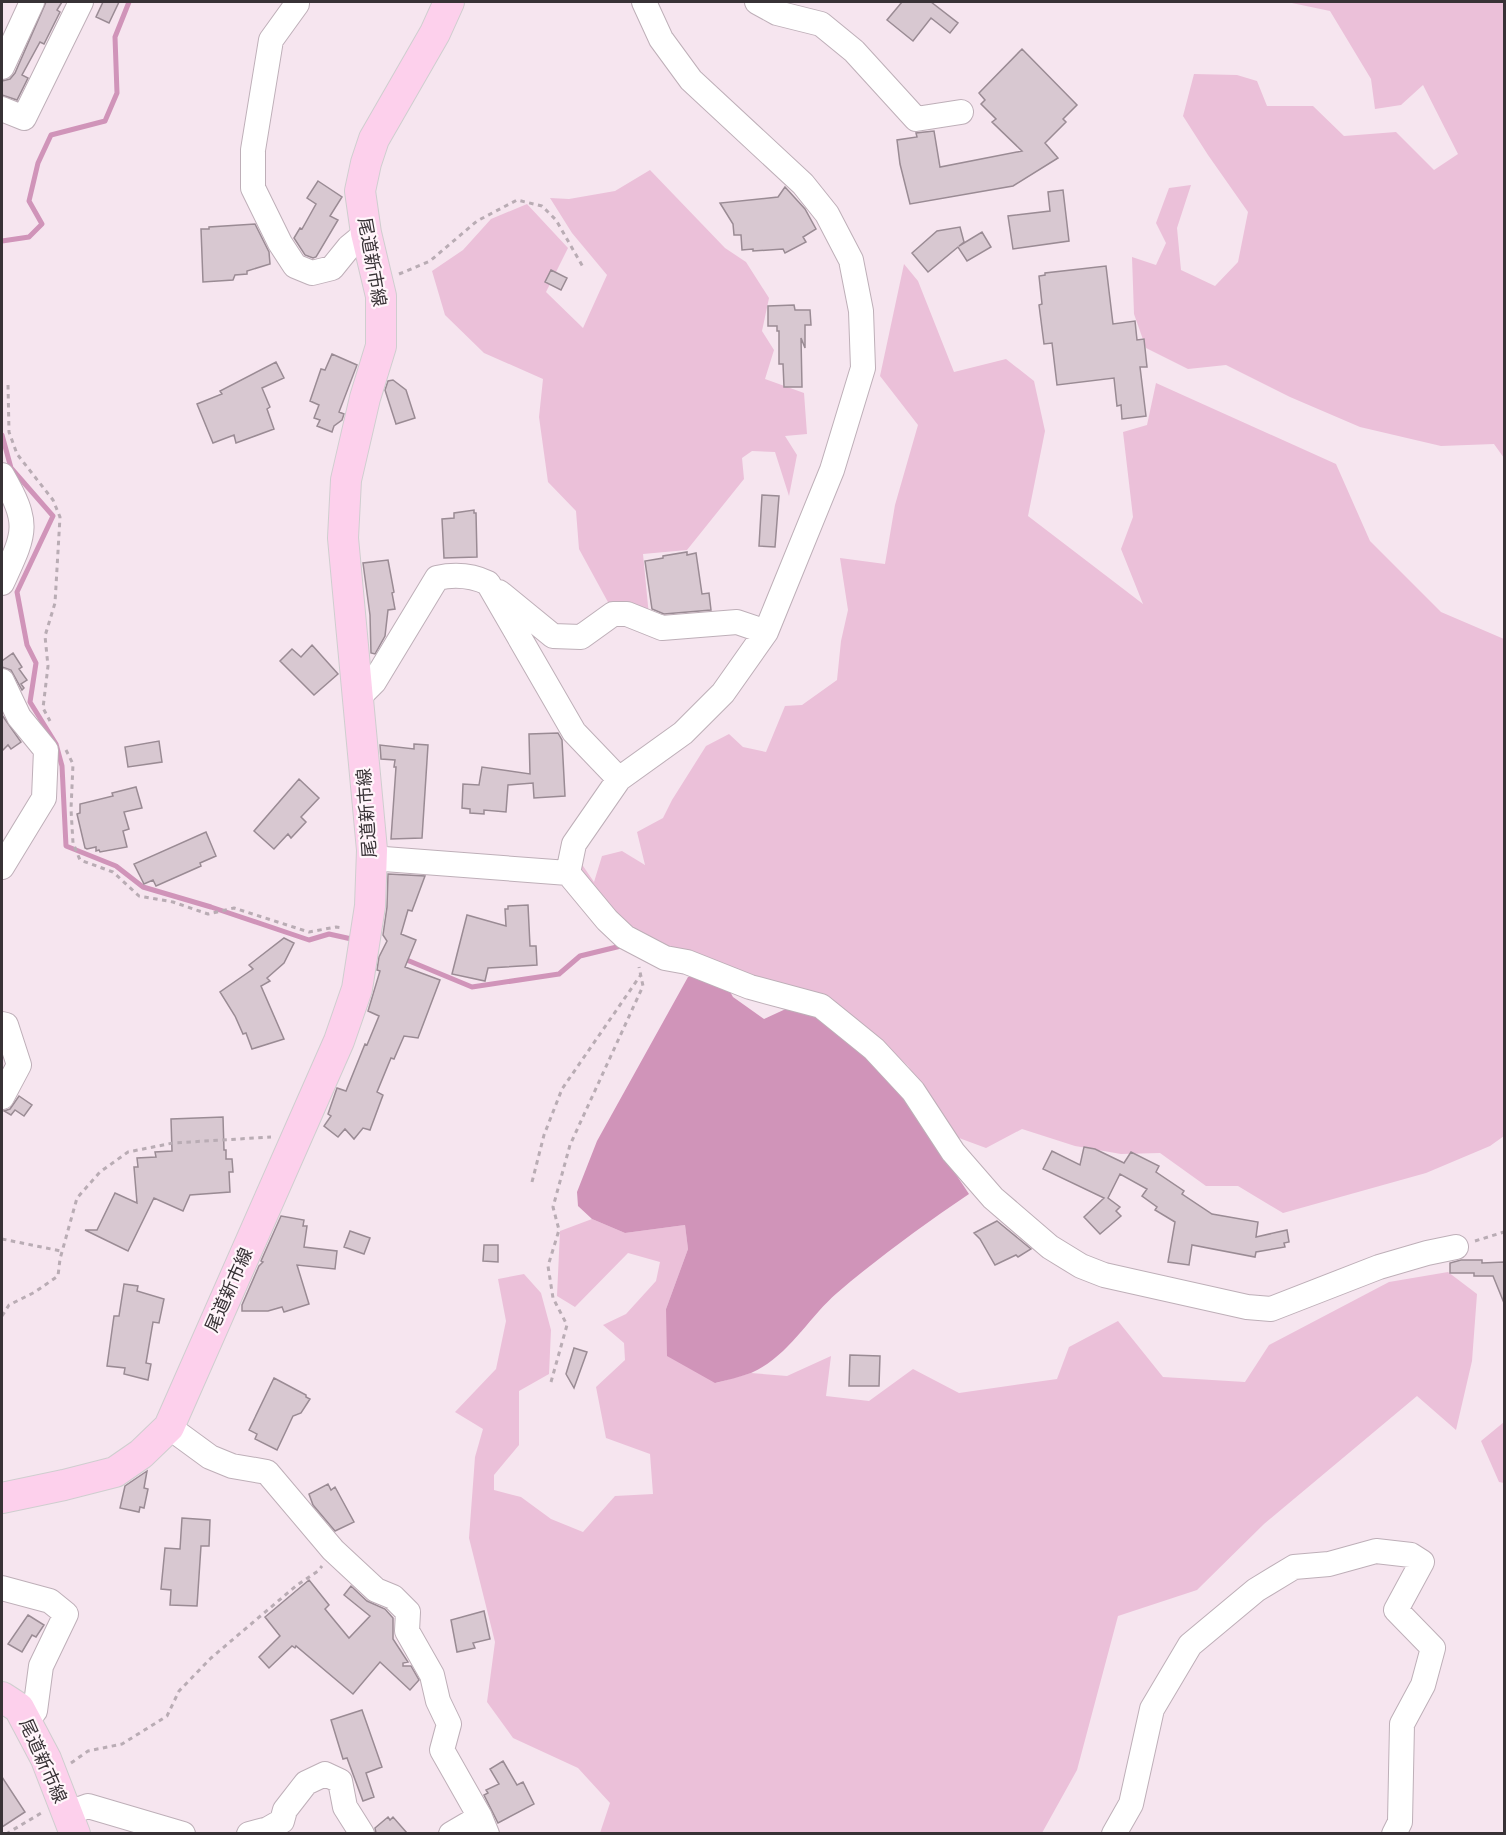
<svg xmlns="http://www.w3.org/2000/svg" width="1506" height="1835" font-family="'DM Sans','Noto Sans JP',sans-serif">
	<style>
		.green { fill: #ebc0d9 }
		.water { fill: #d094b9 }
		.lines { fill: none; stroke-linecap: round; stroke-linejoin: round }
		.stream { stroke: #d094b9; stroke-width: 5 }
		.building { fill: #d8c8d1; stroke: #9a8b94; stroke-width: 1.5 }
		.minor-casing { stroke: #beafb8; stroke-width: 26 }
		.major-casing { stroke: #cfcecf; stroke-width: 32 }
		.path { stroke: #b9acb4; stroke-width: 3; stroke-dasharray: 4.5 4.5; stroke-linecap: butt }
		.minor { stroke: #fff; stroke-width: 24 }
		.major { stroke: #fdd0ec; stroke-width: 30 }
		.labels { text-anchor: middle; dominant-baseline: central; stroke-width: 4.5; stroke-linejoin: round; paint-order: stroke }
		.street-label { font-size: 18px; fill: #383236; stroke: #fff5fa }
	</style>
	<rect width="100%" height="100%" fill="#f6e5ef"/>
	<path class="green" d="M1287,2h217v456l-10,-14 -53,2 -81,-19 -70,-30 -64,-32 -38,4 -42,-21 -12,-34 -2,-57 24,8 10,-22 -10,-20 13,-35 22,-3 -14,43 4,42 34,16 23,-24 10,-50 -40,-57 -25,-39 11,-42 43,1 20,6 10,25h46l31,30 52,-4 38,38 24,-16 -35,-69 -22,20 -26,4 -4,-30 -41,-68z
		M650,170l75,78 21,14 23,36 -7,33 12,19 -9,29 39,14 3,41 -22,2 12,19 -8,41 -14,-44 -23,-1 -10,7 2,21 -57,71 -44,4 6,62 -40,-12 -30,-55 -3,-38 -28,-29 -9,-65 4,-38 -59,-26 -39,-38 -13,-44 31,-21 28,-31 36,-15 41,44 -22,44 37,36 24,-53 -35,-42 -22,-35 19,1 46,-8z
		M904,264l14,17 36,91 52,-13 28,22 11,50 -17,85 115,88 -22,-55 12,-32 -10,-85 24,-7 9,-42 180,81 34,77 71,71 63,27v497l-14,10 -64,27 -143,40 -45,-27h-32l-46,-33 -39,1 -46,-8 -53,-17 -36,19 -27,-10 -51,-72 -61,-54 -189,-62 -87,-66 10,-21 13,19 8,-26 20,-5 23,14 -8,-33 26,-14 9,-18 34,-54 23,-12 14,13 23,5 19,-46 17,-1 35,-25 4,-39 7,-31 -8,-52 45,6 10,-59 23,-80 -38,-49z
		M592,1219l33,14 60,-8 3,24 -22,60 50,74 35,-10 36,3 44,-20 -5,40 43,5 44,-32 46,24 98,-14 12,-32 49,-26 45,56 82,5 24,-37 120,-63 59,-10 29,22 -5,67 -16,69 -39,-34 -153,128 -67,66 -79,26 -41,154 -35,63h-442l10,-30 -32,-35 -65,-30 -26,-36 8,-60 -26,-104 6,-81 8,-28 -28,-17 41,-43 10,-48 -8,-42 26,-5 17,19 10,37 -2,44 -30,17v54l-25,30v15l27,7 30,22 32,13 32,-36 38,-2 -3,-40 -44,-16 -10,-51 29,-27 -1,-17 -21,-18 23,-11 30,-33 4,-19 -32,-9 -53,54 -18,-11 3,-65z
		M1504,1422v61l-5,-1 -18,-41z"/>
	<path class="water" d="M688,977h34l11,20 31,22 26,-12 23,6 56,46 38,42 62,93c-46,31 -90,63 -132,99 -29,25 -49,64 -86,80 -11,4 -24,7 -36,10l-48,-27 -1,-47 22,-60 -3,-24 -60,8 -33,-14 -14,-13 -1,-14 20,-51z"/>
	<g class="lines">
		<path class="stream" d="M2,241l27,-4 13,-13 -13,-23 9,-38 13,-28 54,-14 12,-28 -2,-56 14,-35
			M2,435l9,33 42,48 -36,76 10,53 9,18 -6,39 26,42 6,22 4,80 50,20 27,21 68,20 98,33 20,-6 27,6
			M402,958l70,29 87,-13 21,-18 45,-11"/>
	</g>
	<path class="building" d="M46,2h16l-5,8 3,2 -16,32 -4,-2 -18,33 6,3 -11,22 -15,-5v-14l8,-2 5,-6z
		M103,2h16l-10,21 -13,-6z
		M902,2h29l27,21 -8,10 -19,-15 -18,23 -26,-21z
		M1022,49l55,56 -14,14 3,3 -21,21 13,15 -45,28 -103,18 -10,-40 -3,-24 20,-3 -1,-4 18,-2 6,36 82,-16 -30,-29 4,-3 -15,-15 4,-4 -6,-7z
		M318,181l24,16 -12,19 8,4 -22,37 -3,1 -8,-3 -11,-17 6,-10 2,1 14,-25 -9,-6z
		M785,187l20,22 11,20 -13,8 3,5 -21,11 -2,-4 -30,2v-2l-11,1 -1,-15h-7l-1,-11 -13,-21 58,-6z
		M1063,190l6,51 -56,8 -5,-33 42,-5 -2,-19z
		M255,224l14,28 1,12 -23,7v3l-12,1 -2,5 -30,2 -2,-53h8v-2z
		M960,227l4,15 -5,4 23,-14 9,15 -24,14 -9,-14 -30,25 -16,-19 25,-22z
		M1106,266l7,58 22,-3 2,19 7,-1 3,28h-7l6,49 -24,3 -1,-14 -4,1 -3,-28 -57,7 -5,-42 -8,1 -5,-39 3,-1 -3,-28 6,-1v-2z
		M551,270l16,8 -6,12 -16,-8z
		M794,305l1,5h15l1,15h-6v23l-4,-10 1,49h-18l-1,-23h-4v-33h-2v-5h-9v-20z
		M332,354l25,11 -18,47 5,2 -2,6 -8,6 -2,6 -15,-6 3,-6 -6,-2 5,-13 -9,-4 11,-32 4,1z
		M276,362l8,16 -22,10 8,19 -3,2 7,20 -38,14 -2,-8 -21,8 -16,-39 25,-10 -2,-3z
		M393,380l13,10 9,28 -19,6 -11,-34 3,-9z
		M762,495l17,1 -4,51 -16,-1z
		M474,510v3h2l1,44 -33,1 -2,-39 12,-1v-5z
		M687,552v3l9,-2 6,41 7,-1 2,17 -47,4 -12,-5 -7,-48 18,-3v-2z
		M388,560l6,32 -2,1 3,16 -7,1 -3,26 -10,18 -4,-1 -1,-38 -7,-52z
		M312,645l26,29 -24,21 -34,-34 12,-12 9,8z
		M13,653l9,14 -3,2 8,11 -6,4 3,4 -2,2 -11,-20 -9,-3v-6z
		M2,715l19,27 -10,7 -3,-4 -6,6z
		M558,733l4,7 3,56 -31,2 -1,-15 -25,2 -2,27 -22,-2v4l-14,-1v-4l-8,-1 1,-24 16,1 3,-18 48,7 -1,-40z
		M159,741l3,21 -34,5 -3,-20z
		M414,744l14,1 -6,93 -31,1 5,-72h-2l1,-7 -14,-1 -1,-14 34,4z
		M299,779l20,19 -18,19 5,5 -15,16 -3,-4 -14,15 -20,-18z
		M136,787l6,21 -18,4 5,17 -6,2 4,16 -27,5 -1,-2 -3,1v-4l-9,2 -2,-1 -8,-34 3,-1v-9l33,-8 -1,-3z
		M206,832l10,24 -16,7 1,3 -45,20 -3,-6 -9,4 -10,-20z
		M388,874l37,2 -13,35 -4,-1 -7,24 15,6 -11,27 35,13 -22,58 -14,-2 -10,23 -3,-1 -14,34 6,3 -13,35 -7,-2 -9,11 -9,-10 -7,8 -14,-11 7,-10 -3,-2 9,-26 9,3 19,-47 2,1 12,-29 -11,-5 12,-40 -3,-1 2,-13 8,-16 -4,-6 4,-28z
		M528,905l2,41h6l1,19 -49,3 -3,13 -33,-7 15,-59 39,11 -1,-17h3v-3z
		M284,938l10,5 -10,20 -17,15 3,3 -9,5 23,53 -32,10 -6,-16 -3,1 -8,-18 -15,-24 33,-23 -4,-4z
		M19,1096l13,9 -8,11 -9,-6 -4,5 -7,-4 6,-2z
		M223,1117l1,33h2v9h6l1,13h-4l1,20 -40,3 -7,16 -29,-13 -26,53 -43,-21h12l18,-37 22,10 -3,-36h4l-1,-9 19,-1 -1,-5 17,-1 -1,-32z
		M1084,1147l11,2 29,14 7,-11 28,14 -3,6 28,19 -2,3 30,20 46,8 -2,15 31,-7 2,12 -5,1 1,4 -29,5 -1,5 -63,-12 -3,20 -21,-3 7,-40 -20,-12 2,-3 -15,-11 5,-7 -27,-15 -12,24 12,9 -4,4 5,5 -21,18 -16,-17 20,-19 -61,-29 9,-18 28,14z
		M281,1216l23,4 -1,6h4l-3,21 33,4 -2,18 -38,-4 12,39 -25,8 -2,-5 -14,4h-26v-6l17,-39 4,-4 -2,-1z
		M997,1221l34,28 -13,8 -2,-2 -21,10 -15,-26 -6,-6z
		M350,1231l20,7 -6,16 -20,-7z
		M484,1245h14v17l-15,-1z
		M1461,1260h21v3l22,-1v41l-11,-27h-19v-3h-24v-10z
		M124,1284l14,2 -1,5 27,8 -5,24 -6,-1 -7,41 5,1 -3,16 -24,-6 1,-6 -18,-2 7,-50h5z
		M574,1348l13,4 -13,36 -8,-14z
		M850,1355l30,1 -1,30h-30z
		M274,1378l32,17v2l4,2 -9,14 -8,3 -16,34 -22,-11 2,-5 -8,-4z
		M147,1471l-3,17 4,1 -4,19 -4,-1 -1,5 -19,-4 5,-22z
		M328,1484l3,6 4,-3 19,35 -19,9 -22,-26 -4,-11z
		M182,1518l28,2 -1,26h-8l-4,60 -27,-1 1,-15 -10,-1 4,-41 15,1z
		M309,1580l20,25 -4,4 24,29 21,-22 -26,-21 7,-9 16,15 18,8 8,9v21l15,23 -5,1v3h8l8,14 -9,10 -30,-28 -27,32 -57,-48 -1,2 -3,-2 -23,22 -10,-11 21,-21 -15,-19z
		M484,1611l6,28 -17,4 2,5 -18,4 -6,-32z
		M28,1615l16,10 -8,12 -4,-2 -10,17 -14,-8z
		M362,1710l20,57 -16,6 8,24 -11,4 -16,-43 -4,1 -12,-39z
		M503,1761l14,24 6,-3 11,22 -36,19 -14,-28 4,-2 -2,-3 13,-6 -9,-15z
		M2,1777l23,35 -23,15z
		M388,1817l2,3 3,-3 14,16h-31l-1,-5z"/>
	<g class="lines">
		<g class="minor-casing">
			<path id="minor" d="M297,2v2l-26,36 -18,110v38l27,55 15,23 17,7 20,-5 17,-21 17,-14
				M757,2l20,11 44,11 33,27 62,68 45,-7
				M2,67l30,-65
				M2,109l22,9 57,-116
				M2,475c29,50 23,58 0,108
				M499,592l54,44 28,1 32,-23h14l35,14 75,-6 29,10
				M2,681l17,36 27,33 -2,48 -42,69
				M357,693l8,-2 9,-9 63,-104c18,-4 34,-3 51,5l86,149 45,47
				M371,858l197,15 39,47 18,17 40,21 22,4 63,25 71,19 53,43 39,42 40,61 40,46 57,49 31,19 23,9 143,32 24,2 108,-42 48,-14 29,-6
				M568,873l6,-29 45,-65 64,-46 40,-40 43,-61 66,-162 31,-102 -2,-57 -10,-51 -24,-46 -24,-30 -112,-104 -30,-41 -17,-37
				M2,1024l4,1 13,40 -17,32
				M169,1427l41,30 22,9 35,6 66,78 43,40 17,7 15,15 -1,19 25,44 6,26 11,23 -7,26 38,67 7,17
				M2,1588l48,13 16,13 -25,52 -6,45 -10,10
				M67,1817l7,-6 14,-5 95,28
				M249,1834l19,-5 14,-8 3,-11 21,-27 19,-9 15,7 5,26 17,27
				M451,1834l29,-17
				M1114,1834l17,-30 21,-95 38,-64 66,-55 38,-23 35,-3 47,-13 35,4 11,7 -26,48 37,38 -10,37 -21,39 -2,98 -6,12"/>
		</g>
		<g class="major-casing">
			<path id="major" d="M2,1498l62,-13 51,-13 26,-18 28,-27 170,-386 18,-52 13,-83 2,-56 -29,-312 3,-58 19,-82 16,-52v-50l-15,-63 -6,-42 6,-28 8,-24 61,-106 14,-31
				M2,1697l17,11 27,51 29,75"/>
		</g>
		<path class="path" d="M399,274l31,-13 47,-40 40,-21 25,6 14,14 27,47
			M8,385l1,47 8,22 36,46 7,17 -5,86 -10,33 3,30 -5,42 7,13
			M66,750l7,14 -2,45 2,34 7,17 33,12 26,24 34,6 35,12 26,-6 75,24 27,-5 7,1
			M532,1182l12,-47 18,-46 78,-113
			M2,1239l59,12
			M1475,1241l29,-9
			M2,1316l7,-11 26,-13 23,-16 2,-17 17,-61 23,-26 28,-20 45,-9 98,-6
			M551,1382l16,-57 -14,-27 -5,-32 11,-36 -6,-23 17,-62 73,-159 -4,-19
			M71,1763l17,-12 34,-7 45,-28 12,-25 32,-33 86,-73 21,-14 4,-5
			M6,1834l37,-22"/>
		<use href="#minor" class="minor"/>
		<use href="#major" class="major"/>
	</g>
	<g class="labels">
		<g class="street-label">
			<text transform="translate(372 262) rotate(80)">尾道新市線</text>
			<text transform="translate(367 813) rotate(-94)">尾道新市線</text>
			<text transform="translate(229 1290) rotate(-66)">尾道新市線</text>
			<text transform="translate(43 1761) rotate(66)">尾道新市線</text>
		</g>
	</g>
	<rect width="1506" height="1835" fill="none" stroke="#383236" stroke-width="6"/>
</svg>
